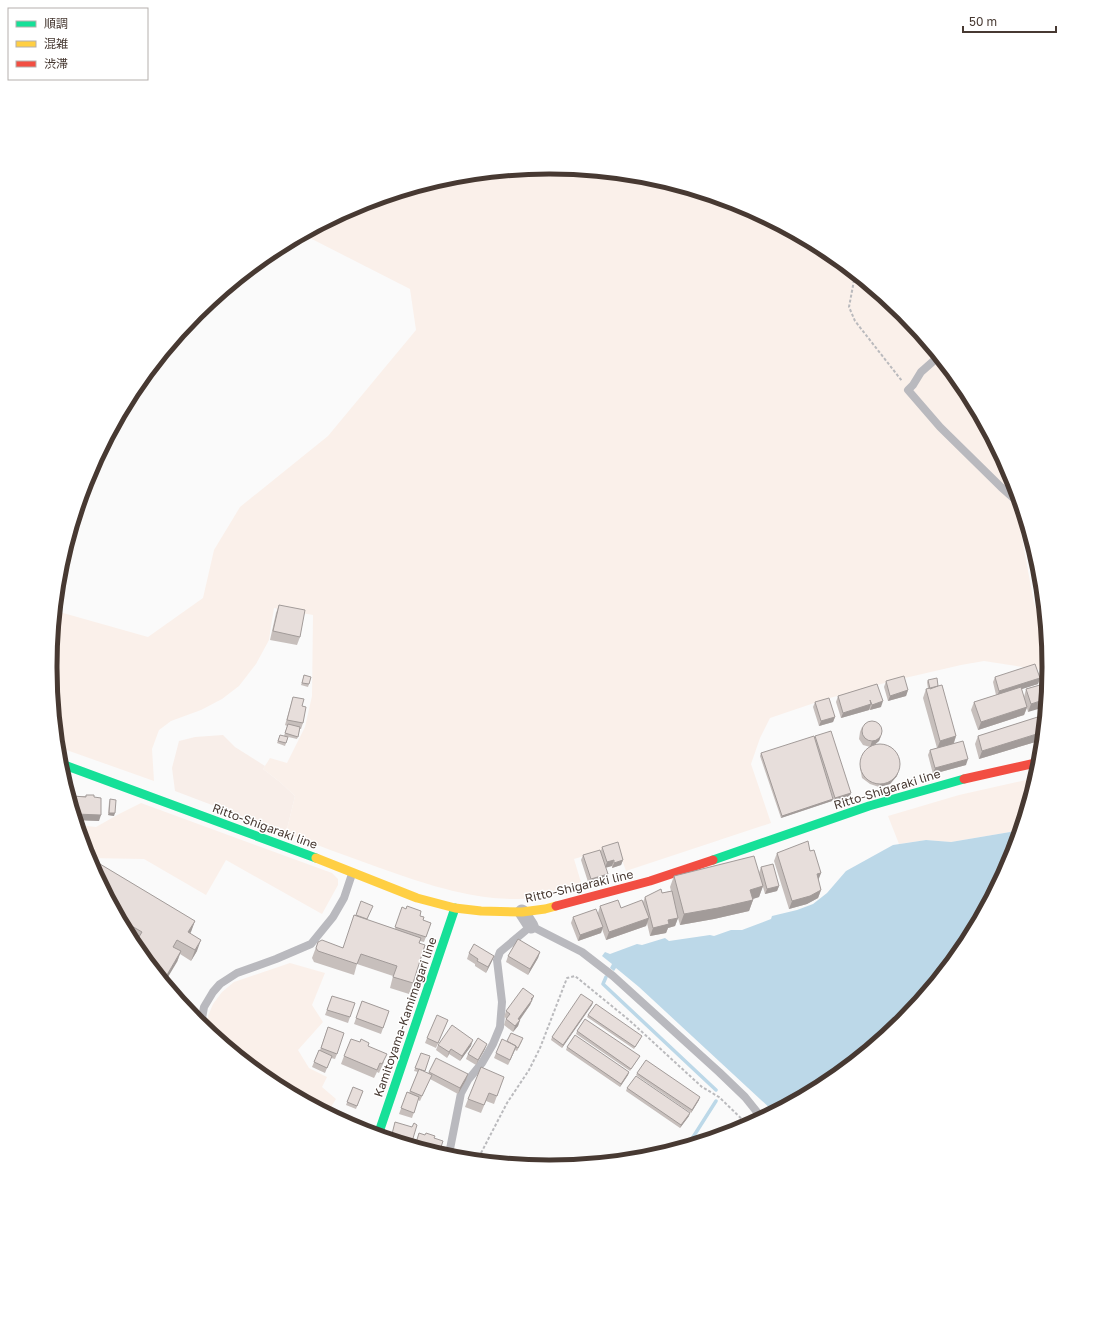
<svg xmlns="http://www.w3.org/2000/svg" width="1099" height="1334" font-family="'Golos Text','Noto Sans JP',sans-serif">
	<style>
		.built { fill: #f8eee9 }
		.green { fill: #faf0ea }
		.water { fill: #bcd8e8 }
		.lines { fill: none; stroke-linecap: round; stroke-linejoin: round }
		.stream { stroke: #bcd8e8; stroke-width: 3.5 }
		.path { stroke: #bababd; stroke-width: 2; stroke-dasharray: 3 2; stroke-linecap: butt }
		.lane { stroke: #b9b9be; stroke-width: 8 }
		.street { stroke: #b9b9be; stroke-width: 15 }
		.fast { stroke: #16e098; stroke-width: 9 }
		.slow { stroke: #ffcf43; stroke-width: 9 }
		.jam { stroke: #f24e42; stroke-width: 9 }
		.wall { fill: #c7bfbc }
		.shaded-wall { fill: #a29b99 }
		.building { fill: #e7dedb; stroke: #a29b99 }
		.labels { text-anchor: middle; dominant-baseline: central; stroke-width: 3; stroke-linejoin: round; paint-order: stroke }
		.street-label { font-size: 12px; fill: #473932; stroke: #fff }
		.rim { fill: none; stroke: #473932; stroke-width: 5 }
	</style>
	<rect width="100%" height="100%" fill="#fafafa"/>
	<path class="built" d="M223,735l12,12 30,19 -2,3 17,13 15,14 -9,37 -111,-42 -3,-23 7,-27 16,-4z"/>
	<path class="green" d="M550,168l97,9 94,29 86,46 76,62 62,76 46,86 11,36 -5,-1 17,92 7,19 -2,27 8,2 2,20 -65,-10 -23,4 -69,16 -66,18 -56,19 -10,20 -9,26 20,59 -145,48 -9,-25 -43,13 9,30c-21,4 -42,9 -63,10 -48,1 -95,-15 -140,-31 -31,-11 -63,-23 -94,-35l9,-37 -15,-14 -17,-13 7,-11 17,5 18,-36 7,-31 1,-81 -39,-7 -5,32 -13,24 -17,22 -17,13 -21,11 -30,11 -12,9 -7,19 2,32 -96,-34 -8,-80 6,-56 92,26 55,-39 11,-48 26,-43 88,-71 88,-106 -6,-41 -106,-54 55,-30 93,-28z
		M1035,778l-15,52 -4,1 -65,11 -25,-2 -27,4 -11,-28 71,-21z
		M141,803l191,70 6,6v6l-16,29 -96,-54 -20,35 -62,-36 -56,-1 -10,-33 18,2 23,-13z
		M290,963l35,10 -13,32 11,17 -25,28 11,18 18,9 -5,10 14,12 -8,13 -56,-30 -64,-52v-14l5,-12 9,-12 12,-10z"/>
	<path class="water" d="M1016,831l2,5 -7,22 -46,87 -49,58 -22,20 -10,12 -57,47 -54,29 -134,-124 -23,-19 -2,3 -4,-3 2,-4 -10,-8 3,-4 5,2 27,-10 5,1 23,-7 4,3 41,-6 4,1 17,-6h11l29,-11 1,-3 25,-6 16,-6 14,-11 19,-22 47,-26 33,-5 25,2z"/>
	<g class="lines">
		<path class="stream" d="M606,977l-3,7 113,106
			M688,1145l28,-44"/>
		<path class="path" d="M855,275l-6,32 6,14 47,60
			M486,1160l-6,-5 27,-52 22,-33 11,-22 27,-70 8,-2 54,44 73,67 17,10 29,28"/>
		<path class="lane" d="M938,357l-17,15 -8,13 -5,5 32,37 61,60 18,16
			M201,1024l3,-17 9,-15 7,-8 17,-11 39,-14 35,-15 22,-27 11,-19 8,-24
			M447,1155l3,-6 11,-56 7,-13 14,-17 11,-19 7,-17 2,-25 -5,-42 3,-8 31,-26 51,26 31,24 106,96 26,25 16,20"/>
		<path class="street" d="M522,912l9,14"/>
		<path class="fast" d="M59,763l257,95
			M713,860l156,-54 95,-27
			M378,1135l77,-227"/>
		<path class="slow" d="M316,858l101,40 38,10 26,3 41,1 23,-3 11,-3"/>
		<path class="jam" d="M964,779l76,-17
			M556,906l94,-25 63,-21"/>
	</g>
	<path class="wall" d="M1041,589l2,22 -8,-14 2,-5z
		M279,605l21,32 -3,8 -27,-5 6,-27z
		M304,675l5,9 -1,3 -7,-2z
		M995,677l45,1 -2,6 -17,5 3,8 2,-8 21,-6 -19,29 -1,-4 -3,7 -46,15 -7,-20 3,-8 22,-7 -3,-13z
		M928,680l10,6 18,50 -2,7 12,22 -33,9 -5,-19 2,-5 7,-2 -14,-50 3,-9h2l-1,-7z
		M886,681l22,9 -2,6 -18,5 -4,-14z
		M877,684l4,23 -11,3v-1l-1,1 -28,8 -5,-16 2,-6z
		M293,697l9,9 1,17 -2,6h-1l-3,10 -13,-3 3,-10 -2,-1z
		M815,702l20,15 -2,5 -14,4 -6,-19z
		M1044,715l-2,25 -63,19 -4,-15 3,-8z
		M862,727l19,9 -2,5 -5,4 23,31 -7,8 -11,3 -9,-3 -8,-6 -2,-10 2,-11v-2l8,-8 -7,-2 -4,-6 1,-7z
		M280,735l8,2 -3,9 -8,-3z
		M815,736l35,60 -16,5 -20,-63z
		M761,753l72,46 -1,2 -51,17 -21,-62z
		M86,795l8,2 5,24 -23,-1 -5,-19 2,-5h13z
		M110,799l4,17 -6,-1 1,-13z
		M602,847l21,13 -2,5 -9,3v-2l-6,1v12l-17,6 -8,-25 2,-5 18,-4z
		M810,851l11,22 -3,6 3,11 -3,8 -11,6 -18,5 -15,-48 3,-8z
		M761,867l18,19 -2,5 -12,3 -6,-21z
		M95,872l100,49 -5,12 7,18 -6,10 -11,-7 -3,8 -45,-22z
		M674,876l89,10 -4,11 -6,2v1l-4,11 -35,8 -34,6 -2,-7 -3,8 -7,2 -2,5 -16,3 -3,-13 -1,3 -40,14 -4,-11 -1,4 -23,8 -7,-18 2,-6 25,-4 2,-7 21,2 22,-6 2,-5 26,-6 -1,-4z
		M402,907l18,9 3,4 8,3 -7,19 -4,-1 -7,42 -4,11 -19,-6 3,-12 -36,-12 -3,11 -40,-13 -2,-4 6,-16 24,6 25,-28 28,9z
		M540,952l-2,6 -10,17 -22,-13 2,-6z
		M469,953l25,3 -2,5 -6,12 -11,-7v-2l-8,-5z
		M332,996l18,21 -2,6 -23,-8z
		M534,996l-4,9 -10,15 -2,6 -5,6 -9,-7 2,-7 -2,-1 2,-6z
		M362,1001l27,10 -8,23 -27,-10z
		M593,1002l-1,3 -30,43 -11,-8 1,-3z
		M588,1015l53,23 -7,11 -47,-32z
		M448,1020l-12,28 -11,-5 2,-5z
		M328,1027l9,27 -2,5 -4,-1 -6,15 -13,-6 7,-17h1z
		M577,1031l63,25 -10,15 -54,-37z
		M507,1041h15l-5,10 -2,-1 -7,15 -14,-7 2,-5z
		M438,1045l33,1 -11,15 -11,-7 -2,4 -11,-8z
		M368,1046l16,16 -5,11 -2,-1 -3,6 -33,-14 3,-8z
		M567,1047l62,25 -1,3 -8,12 -54,-37z
		M485,1049l-9,16 -10,-6 2,-5z
		M421,1053l4,19 3,1 1,-1 39,2 -2,6 -8,14 -28,-15 -10,22 -2,-1 -6,18 -13,-4 8,-22 2,1 9,-21 -4,-1z
		M637,1073l62,27 -8,13 -55,-38z
		M501,1085l-7,19 -8,-3 -5,12 -16,-6 3,-8z
		M353,1087l10,4 -7,18 -10,-4z
		M627,1088l62,28 -9,12 -54,-37z"/>
	<path class="shaded-wall" d="M1040,678l-2,6 -41,13 2,-6z
		M908,690l-2,6 -18,5 2,-5z
		M1046,699l-1,8 -17,5 3,-8z
		M883,701l-2,6 -11,3 2,-5z
		M871,704l-2,6 -28,8 2,-5z
		M1027,707l-3,8 -46,15 3,-8z
		M835,717l-2,5 -14,4 2,-5z
		M1043,732l-1,8 -63,19 3,-8z
		M881,736l-2,5 -6,5 -3,1 2,-6z
		M956,736l-3,9 -16,4 3,-8z
		M968,759l-2,6 -33,9 2,-6z
		M898,773l-1,3 -7,8 -11,3 1,-3z
		M851,793l-1,3 -16,5 1,-3z
		M833,799l-1,2 -51,17 1,-2z
		M109,813h6l-1,3 -6,-1z
		M75,814l26,1 -2,6 -23,-1z
		M614,860l-2,6 -7,2 2,-6z
		M623,860l-2,5 -9,3 2,-5z
		M821,873l-3,8 -1,-7z
		M608,874l-2,5 -17,6 2,-6z
		M763,886l-4,11 -13,4 4,-11z
		M779,886l-2,5 -12,3 2,-5z
		M821,890l-3,8 -11,6 -18,5 3,-8z
		M753,900l-4,11 -35,8 -34,6 4,-11z
		M649,918l-3,8 -40,14 3,-8z
		M678,918l-3,8 -7,2 -2,5 -16,3 3,-8 15,-8z
		M195,921l-4,11 -7,11 4,-11z
		M603,927l-2,6 -23,8 2,-6z
		M201,940l-4,11 -6,10 4,-11z
		M181,951l-4,11 -12,20 -1,-2z
		M540,952l-2,6 -10,17 2,-6z
		M494,956l-2,5 -6,12 2,-6z
		M534,996l-4,9 -14,20 2,-6z
		M593,1002l-1,3 -30,43 1,-3z
		M520,1020l-2,6 -5,6 2,-6z
		M473,1040l-2,6 -11,15 2,-5z
		M487,1044l-2,5 -9,16 2,-5z
		M516,1046l-2,6 -6,13 2,-5z
		M451,1049l-2,5 -2,4 2,-6z
		M629,1072l-1,3 -8,12 1,-3z
		M468,1074l-2,6 -8,14 2,-6z
		M700,1097l-1,3 -8,13 1,-3z
		M690,1113l-1,3 -9,12 1,-3z"/>
	<path class="building" d="M1041,589l1,12 -5,-9z
		M279,605l26,5 -5,27 -27,-6z
		M1035,664l5,14 -41,13 -4,-14z
		M304,675l7,2 -2,7 -7,-1z
		M904,676l4,14 -18,6 -4,-15z
		M937,678l1,8 -8,3 -2,-9z
		M1047,683l-1,16 -15,5 -5,-15z
		M877,684l6,17 -11,4 -2,-5 1,4 -28,9 -5,-17z
		M942,685l14,51 -16,5 -14,-52z
		M1021,687l6,20 -46,15 -7,-20z
		M293,697l11,2 -2,7 4,1 -3,16 -16,-3z
		M829,698l6,19 -14,4 -6,-19z
		M1044,715l-1,17 -61,19 -4,-15z
		M862 731a10 10 0 1 1 20 0a10 10 0 1 1-20 0Z
		M288,724l12,3 -2,10 -13,-4z
		M831,731l20,62 -16,5 -20,-62z
		M280,735l8,2 -2,6 -8,-2z
		M814,736l19,63 -51,17 -21,-63z
		M963,741l5,18 -33,9 -5,-18z
		M860 764a20 20 0 1 1 40 0a20 20 0 1 1-40 0Z
		M86,795h8v2l7,1v17l-26,-1 -3,-8 1,-10 13,1z
		M110,799l6,1 -1,13h-6z
		M808,841l2,10 4,-1 7,23 -4,1 4,16 -11,6 -18,5 -15,-48z
		M618,842l5,18 -9,3v-3l-7,2 -5,-15z
		M600,850l8,24 -17,5 -8,-24z
		M754,856l9,30 -13,4 3,10 -35,8 -34,6 -10,-38z
		M100,864l95,57 -7,11 13,8 -6,10 -18,-10 -4,7 8,4 -17,29 -30,-35 8,-13 -12,-7 -3,6 -32,-59z
		M773,864l6,22 -12,3 -6,-22z
		M661,889l1,4 10,-2 6,27 -10,2 1,4 -16,4 -8,-31z
		M618,900l3,8 21,-8 7,18 -40,14 -9,-26z
		M361,901l12,5 -6,13 -11,-4z
		M407,906l14,5 -1,5 4,1 -1,3 8,3 -5,14 -31,-10 7,-20 4,2z
		M596,909l7,18 -23,8 -7,-18z
		M354,915l67,23 -2,5 6,2 -12,38 -20,-6 4,-11 -36,-12 -4,10 -39,-13 -2,-3 2,-6 4,-2 21,8z
		M518,939l22,13 -10,17 -22,-13z
		M474,944l20,12 -6,11 -11,-6 1,-2 -9,-6z
		M523,988l11,8 -3,3 1,1 -14,19 2,1 -5,6 -9,-7 4,-5 -4,-3z
		M581,994l12,8 -30,43 -11,-8z
		M332,996l23,7 -5,14 -23,-7z
		M362,1001l27,10 -6,17 -27,-10z
		M596,1004l46,32 -7,11 -47,-32z
		M437,1015l11,5 -10,23 -11,-5z
		M585,1019l55,37 -9,13 -54,-38z
		M452,1025l21,15 -11,16 -11,-7 -2,3 -11,-7z
		M328,1027l16,6 -7,21 -16,-6z
		M511,1033l12,5 -5,10 -2,-1v-1l-9,-5z
		M575,1035l54,37 -8,12 -54,-37z
		M478,1038l9,6 -9,16 -10,-6z
		M351,1039l9,3 1,-3 8,4 -1,3 19,8 -5,10 -2,-1 -3,7 -33,-14z
		M502,1039l14,7 -6,14 -14,-7z
		M319,1050l13,6 -5,12 -13,-6z
		M421,1053l9,3 -5,15 -10,-3z
		M436,1058l32,16 -8,14 -31,-16z
		M646,1060l54,37 -8,13 -55,-37z
		M481,1067l23,10 -7,19 -8,-3 -5,12 -16,-6z
		M419,1069l13,6 -10,21 -12,-5z
		M636,1076l54,37 -9,12 -54,-37z
		M353,1087l10,4 -6,15 -10,-4z
		M407,1092l12,5 -5,16 -13,-5z
		M395,1122l17,5 2,-4 3,2 -6,20 -20,-7z
		M419,1133l6,2 1,-2 9,3 -1,2 9,3 -4,12 -24,-7z"/>
	<g class="labels">
		<g class="street-label">
			<text transform="translate(887 789) rotate(-17)">Ritto-Shigaraki line</text>
			<text transform="translate(265 826) rotate(20)">Ritto-Shigaraki line</text>
			<text transform="translate(579 886) rotate(-13)">Ritto-Shigaraki line</text>
			<text transform="translate(405 1017) rotate(-71)">Kamitoyama-Kamimagari line</text>
		</g>
	</g>
	<path d="M0 0H1099V1334H0ZM549 174H550A492 492 0 0 1 1042 666V668A492 492 0 0 1 550 1160H549A492 492 0 0 1 57 668V666A492 492 0 0 1 549 174Z" fill="#fff" fill-rule="evenodd"/>
	<path class="rim" d="M549 174H550A492 492 0 0 1 1042 666V668A492 492 0 0 1 550 1160H549A492 492 0 0 1 57 668V666A492 492 0 0 1 549 174Z"/>
	<rect x="8" y="8" width="140" height="72" fill="#ffffff" stroke="#b5b0ad"/>
	<rect x="16" y="21" width="20" height="6" fill="#16e098" stroke="#b5b0ad"/>
	<text x="44" y="28" font-size="12" fill="#473932">順調</text>
	<rect x="16" y="41" width="20" height="6" fill="#ffcf43" stroke="#b5b0ad"/>
	<text x="44" y="48" font-size="12" fill="#473932">混雑</text>
	<rect x="16" y="61" width="20" height="6" fill="#f24e42" stroke="#b5b0ad"/>
	<text x="44" y="68" font-size="12" fill="#473932">渋滞</text>
	<path d="M963 26v6h93v-6" fill="none" stroke="#473932" stroke-width="2"/>
	<text x="969" y="26" font-size="12" fill="#473932" stroke="#ffffff" stroke-width="3" paint-order="stroke">50 m</text>
</svg>
